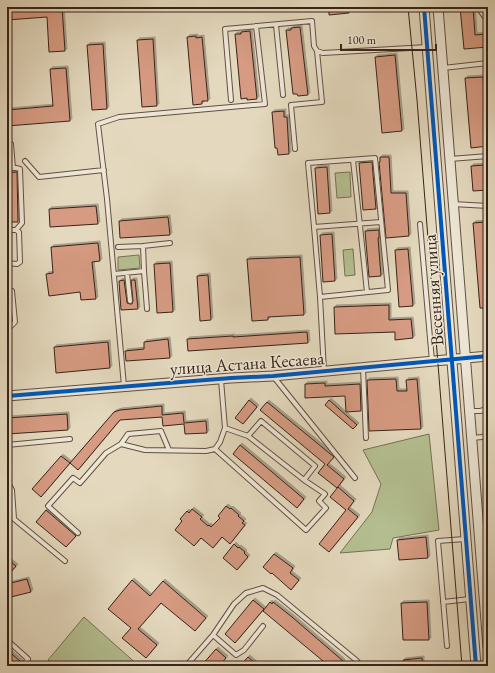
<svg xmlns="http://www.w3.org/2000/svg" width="495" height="673" font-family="'EB Garamond',serif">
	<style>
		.green { fill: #b4bf91; stroke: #767154 }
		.building { fill: #d69b82; stroke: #382318; filter: url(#shadow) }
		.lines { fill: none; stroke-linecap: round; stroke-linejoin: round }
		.service-casing { stroke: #635042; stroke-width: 6 }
		.tertiary-casing { stroke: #635042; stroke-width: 11 }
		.service { stroke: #ede6d5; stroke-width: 4 }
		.tertiary { stroke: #ede6d5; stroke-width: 9 }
		.tram { stroke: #382318; stroke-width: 1 }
		.cycleway-casing { stroke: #ede6d5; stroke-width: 6 }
		.cycleway { stroke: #0057b8; stroke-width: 4 }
		.labels { text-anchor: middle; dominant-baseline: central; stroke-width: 3; stroke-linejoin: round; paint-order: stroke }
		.street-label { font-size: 18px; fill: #382318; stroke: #ede6d5 }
	</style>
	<defs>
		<filter id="shadow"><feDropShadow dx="2" dy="-2" stdDeviation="0" flood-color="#0004"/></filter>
	</defs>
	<rect width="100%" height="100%" fill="#e4d9be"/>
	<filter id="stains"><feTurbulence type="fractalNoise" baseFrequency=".005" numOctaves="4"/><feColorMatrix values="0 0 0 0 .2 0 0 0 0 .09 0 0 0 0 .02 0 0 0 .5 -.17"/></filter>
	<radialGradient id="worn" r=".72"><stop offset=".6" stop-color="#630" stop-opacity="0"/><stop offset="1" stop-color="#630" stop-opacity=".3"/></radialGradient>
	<path class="green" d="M350,172l1,25 -14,1 -2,-25z
		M353,249l2,26 -10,1 -2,-26z
		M139,255l1,13 -22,2v-13z
		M429,434l10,96 -46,8 -3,11 -50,4 32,-41 9,-28 -18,-34z
		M84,617l55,49h-84l-7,-6z"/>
	<path class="building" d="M7,7h55l3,44 -16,1 -2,-35 -40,3z
		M329,7h20v6l-20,2z
		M460,7h13l2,28 13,-1v13l-24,2z
		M300,27l8,68 -10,1 -1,-2h-4l-7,-64h5v-2z
		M250,31l7,68 -10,1v-2l-6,1 -6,-65h6v-2z
		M196,36v2l6,-1 6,64h-6v3l-9,1 -6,-68z
		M153,39l4,67 -15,1 -5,-67z
		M103,44l4,65 -15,1 -5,-65z
		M395,55l7,76 -20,2 -7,-76z
		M66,68l4,53 -63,5v-16l46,-4 -3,-37z
		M483,77l5,60v9l-17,2 -6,-70z
		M284,111v6h3l2,37 -11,1 -1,-7h-2l-3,-36z
		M380,157h9l2,36h15l3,43 -23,2 -7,-76h1z
		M372,162l4,47 -13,1 -4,-47z
		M485,165l1,20h2v5l-15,1 -2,-25z
		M327,167l3,46 -12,1 -3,-46z
		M17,172l1,50h-11v-49z
		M96,206l2,18 -48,3 -1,-18z
		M168,217l2,18 -50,3 -1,-17z
		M486,222l2,22v64h-8l-7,-85z
		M379,230v8h-1l3,38 -12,1 -4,-46z
		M332,234l3,47 -12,1 -3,-47z
		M98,243l2,18 -8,1 4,37 -15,1 -1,-8 -31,4 -3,-22 7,-1 -2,-26z
		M408,249l5,57 -14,1 -4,-57z
		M300,257l4,58 -36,2v3l-16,1 -5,-62z
		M170,263l3,49 -16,1 -3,-49z
		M208,275l3,45 -11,1 -3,-45z
		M124,280l3,22v1l3,1h2l1,-3 -2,-21h4l3,29 -17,1 -2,-29z
		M389,305v15l22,-1 2,19 -18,2v-8l-60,2 -1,-27z
		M307,332l1,11 -120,8 -1,-12 46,-3v1z
		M168,339l2,19 -44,3 -1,-10 19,-2v-7z
		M108,342l2,26 -54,5 -2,-26z
		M396,379l1,12h10l-1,-11 11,-1 4,50 -52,2 -2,-51z
		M325,383v3l35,-2 1,27 -15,1 -1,-16 -40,2v-14z
		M249,400l8,7 -14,17 -8,-6z
		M329,400l28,25 -4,4 -28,-24z
		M267,402l67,55 -7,8 17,14 -7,9 -19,-15 7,-9 -65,-54z
		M162,406v9l21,-2 1,10 22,-2 1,12 -22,1 -1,-10 -21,2 -1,-9 -42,3 -42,50 -8,-7 44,-51 6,-2z
		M67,414l1,16 -61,4v-16z
		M240,445l64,54 -7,9 -64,-54z
		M61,456l9,7 -29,34 -9,-8z
		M338,487l16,14 -6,8 10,8 -29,35 -10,-8 27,-34 -16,-13z
		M226,506l4,3 1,-1 8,7 -1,1 6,5 -2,2 3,2 -15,19 -8,-7 -9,11 -12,-10 -7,8 -19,-16 7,-9 -2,-2 7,-8 2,2 3,-4 10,8 -2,2 8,7 1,-1 2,2 9,-9 -2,-2z
		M46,510l30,26 -10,11 -30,-25z
		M426,537l2,21 -29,2 -2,-20z
		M234,544l4,4 1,-1 6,5 -1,1 4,4 -11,13 -14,-12z
		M274,554l19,14 -3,5 9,7 -8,10 -19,-17 -1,1 -8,-7z
		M7,559l9,7 -9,11z
		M27,579l4,13 -24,6v-14z
		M132,580l18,16 13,-15 43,37 -11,13 -34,-28 -23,26 19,16 -11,13 -24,-20 9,-10 -23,-19z
		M253,600l11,9 -29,34 -10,-9z
		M270,602l2,2 1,-2 19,15 51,44 -1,1 5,4h-18l-66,-55z
		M427,602l2,38h-26l-2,-37z
		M216,649l10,9 -7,8h-18z
		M7,650l14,12 -3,4h-11z
		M248,657l10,9h-18z
		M422,658v8h-18l-1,-6z"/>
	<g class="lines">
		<g class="service-casing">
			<path id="service" d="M478,7l6,9 4,1
				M276,25l7,70
				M443,68l45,-5
				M231,100l-6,-71 87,-8 2,25 3,5 6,2 104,-6
				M7,144h4l2,24h-6
				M295,149l-4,-44 31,-3 -5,-51
				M450,159l38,-3
				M353,160l14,132
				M25,161l14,16 65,-7
				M453,204l35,2
				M420,224l12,137
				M314,227l67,-5
				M7,230h9l6,-7 -2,-54 -4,-1h-3
				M143,246l27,-3
				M7,263l10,1 3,-2 -1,-30 -3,-2
				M144,271l3,38
				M127,273l3,28
				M114,274l30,-3 -1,-25 -25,1
				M320,297l-6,-70 -6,-64 67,-5 13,132 -68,7 4,74
				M7,330l8,-8 -3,-31
				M363,368l3,70
				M273,376l82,102
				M488,381h-1l1,11
				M124,386l-17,-187 -9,-75 21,-7 146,-13 -9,-78
				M7,387l2,8
				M470,411h10l8,-2
				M248,436l56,44
				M472,438l10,-1 6,-2
				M121,444l7,-10 33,-3 8,19
				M7,445l63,-6
				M215,449l91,81 20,-22 -7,-7 6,-7 -21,-14 11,-14 -54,-45 -13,15 -23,-8
				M7,481l5,9 2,29 51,42
				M78,533l-30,-27 25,-28 7,5 26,-30 15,-9 24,6 61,1 9,-2 5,-7 5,-14 -4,-48
				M443,602l27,-3
				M213,635l23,20 8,-5 19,-24
				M7,640l21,19 -5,7
				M447,646l-9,-105 27,-2
				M186,666l27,-31 21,-31 12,-11 17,-5 14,7 79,65 5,6"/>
		</g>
		<g class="tertiary-casing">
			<path id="tertiary" d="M424,7l52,659
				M438,7l50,640
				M7,396l224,-18 42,-2 215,-20"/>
		</g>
		<use href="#service" class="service"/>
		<use href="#tertiary" class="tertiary"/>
		<path class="tram" d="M408,7l9,93 45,566"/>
		<g class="cycleway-casing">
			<path id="cycleway" d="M424,7l52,659
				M7,396l224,-18 42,-2 215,-20"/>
		</g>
		<use href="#cycleway" class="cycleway"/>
	</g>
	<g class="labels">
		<g class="street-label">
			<text transform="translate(433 290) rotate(-94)">Весенняя улица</text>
			<text transform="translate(247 363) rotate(-4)">улица Астана Кесаева</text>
		</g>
	</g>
	<rect width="495" height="673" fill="none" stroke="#e4d9be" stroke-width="24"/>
	<rect x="8" y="8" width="479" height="657" fill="none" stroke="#382318" stroke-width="2"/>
	<rect x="12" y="12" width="471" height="649" fill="none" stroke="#382318"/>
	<path d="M341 44v6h95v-6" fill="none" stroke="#382318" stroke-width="2"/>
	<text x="347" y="44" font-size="12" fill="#382318" stroke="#ede6d5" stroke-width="3" paint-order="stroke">100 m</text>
	<rect width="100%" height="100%" filter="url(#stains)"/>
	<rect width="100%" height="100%" fill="url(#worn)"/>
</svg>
